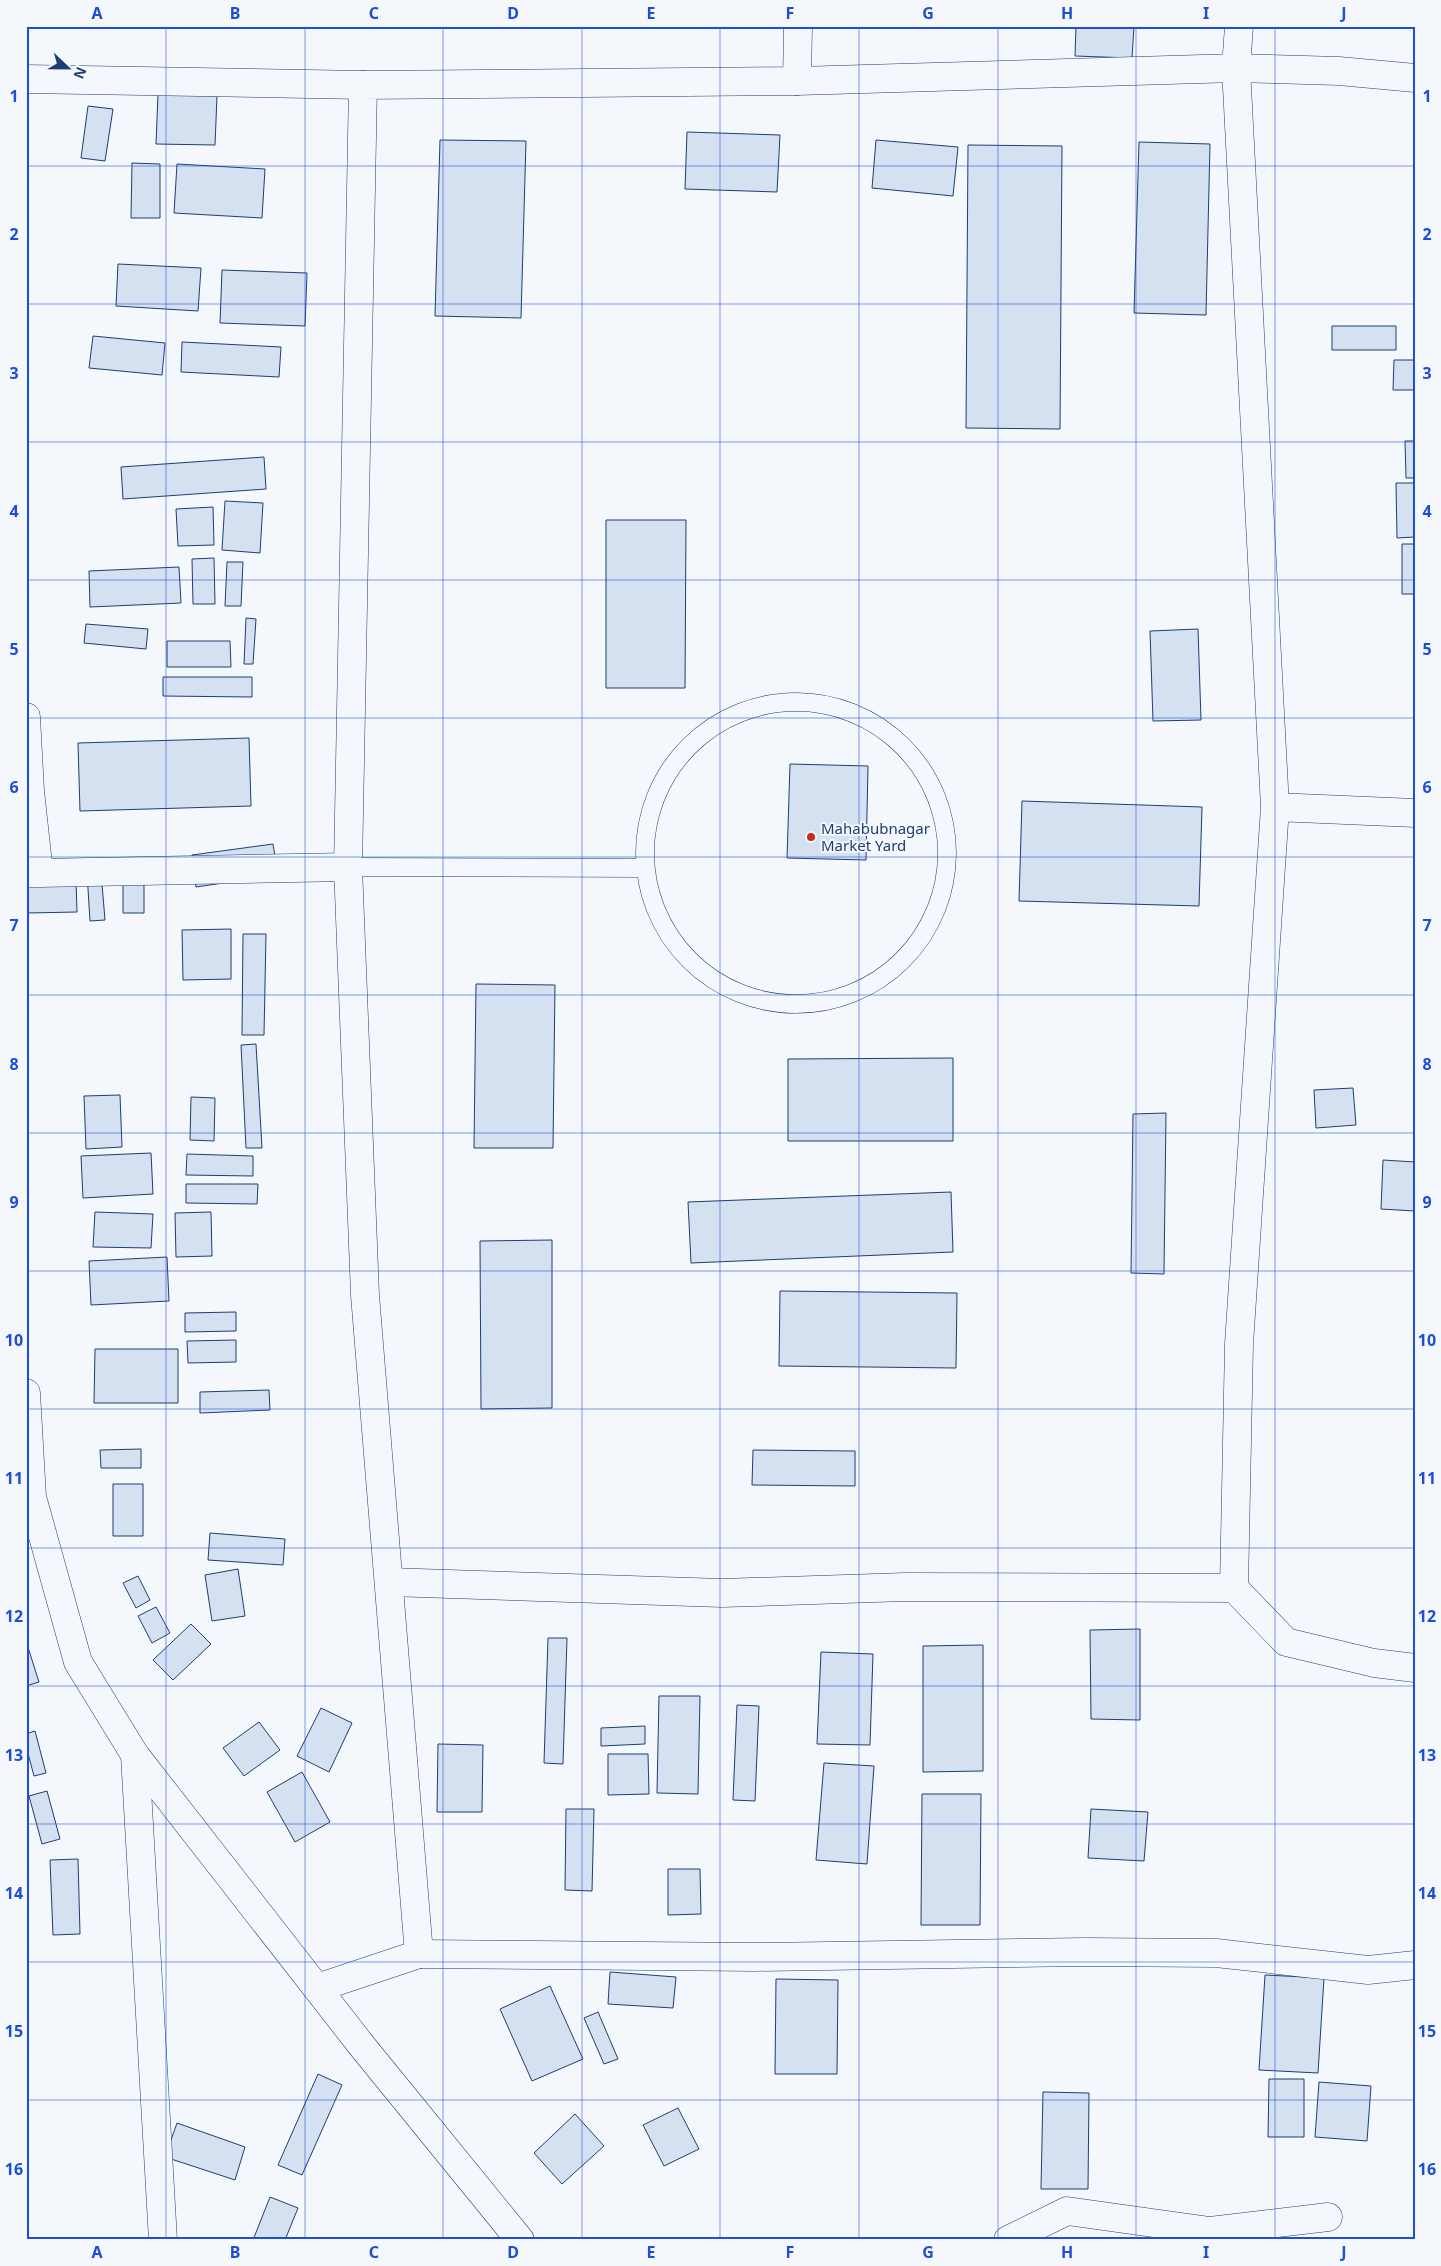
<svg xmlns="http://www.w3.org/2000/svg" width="1441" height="2266" font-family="'Noto Sans',sans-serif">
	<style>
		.building { fill: #d5e0f0; stroke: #1d3f73 }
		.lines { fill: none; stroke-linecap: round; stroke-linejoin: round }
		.service-casing { stroke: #1d3f73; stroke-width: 19 }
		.minor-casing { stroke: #1d3f73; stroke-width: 29 }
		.tertiary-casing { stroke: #1d3f73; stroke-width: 29 }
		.secondary-casing { stroke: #1d3f73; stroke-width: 29 }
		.service { stroke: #f4f7fb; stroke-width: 18 }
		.minor { stroke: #f4f7fb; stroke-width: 28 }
		.tertiary { stroke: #f4f7fb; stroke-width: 28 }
		.secondary { stroke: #f4f7fb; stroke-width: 28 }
		.grid { fill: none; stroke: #1d4ed8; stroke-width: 1; stroke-opacity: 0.55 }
		.poi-dot { fill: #c62828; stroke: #f4f7fb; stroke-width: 2 }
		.labels { text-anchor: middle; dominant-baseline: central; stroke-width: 4; stroke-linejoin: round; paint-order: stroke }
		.poi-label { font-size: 15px; fill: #1d3f73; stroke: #f4f7fb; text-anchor: start }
		.neatline { fill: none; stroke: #1d4ed8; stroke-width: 2 }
		.grid-label { font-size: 16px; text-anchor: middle; font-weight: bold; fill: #1d4ed8 }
	</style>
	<rect width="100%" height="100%" fill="#f4f7fb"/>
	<path class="building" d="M1076,26h58l-2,32 -57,-2z
		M158,94l59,2 -2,49 -59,-1z
		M88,106l25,3 -8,52 -24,-3z
		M687,132l93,3 -3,57 -92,-3z
		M440,140l86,1 -5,177 -86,-2z
		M876,140l82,7 -5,49 -81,-8z
		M1139,142l71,2 -4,171 -72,-2z
		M968,145l94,1 -2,283 -94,-1z
		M132,163l28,1v54h-29z
		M177,164l88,5 -3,49 -88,-5z
		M118,264l83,4 -3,43 -82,-5z
		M222,270l85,3 -2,53 -85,-3z
		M1332,326h64v24h-64z
		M93,336l72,7 -3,32 -73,-7z
		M182,342l99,5 -2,30 -98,-5z
		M1394,360h21v30h-22z
		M1405,441h10v37h-9z
		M264,457l2,32 -143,10 -2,-32z
		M1396,483h19v54l-18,1z
		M225,501l38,2 -3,50 -38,-3z
		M213,507l1,38 -36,1 -2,-37z
		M606,520h80l-1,168h-79z
		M1402,544h13v50h-13z
		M214,558l1,46h-22l-1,-45z
		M227,562h16l-2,44h-16z
		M179,567l2,36 -91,4 -1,-36z
		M246,618l10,1 -3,45h-9z
		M86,624l62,5 -2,20 -62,-6z
		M1198,629l3,91 -48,1 -3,-90z
		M167,641h63l1,26h-64z
		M163,677h89v20l-89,-1z
		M249,738l2,68 -171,5 -2,-68z
		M790,764l78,2 -2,94 -79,-2z
		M1022,801l180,6 -3,99 -180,-5z
		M273,844l5,31 -82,12 -4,-32z
		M123,862h21v51h-21z
		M101,872l4,48 -15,1 -3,-48z
		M26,880h50l1,32 -50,1z
		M231,929v50l-48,1 -1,-50z
		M243,934h23l-2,101h-22z
		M476,984l79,1 -2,163h-79z
		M256,1044l6,104h-16l-5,-103z
		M953,1058v83h-165v-82z
		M1353,1088l3,37 -40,3 -2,-38z
		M120,1095l2,52 -36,2 -2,-53z
		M191,1097l24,1 -1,43 -24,-1z
		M1166,1113l-2,161 -33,-1 2,-159z
		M151,1153l2,41 -70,4 -2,-42z
		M187,1154l66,2v20l-67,-1z
		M1383,1160l32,2v49l-34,-2z
		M186,1184h72l-1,20 -71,-1z
		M951,1192l2,60 -262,11 -3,-61z
		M95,1212l58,2 -2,34 -58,-1z
		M211,1212l1,44 -36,1 -1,-44z
		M552,1240v168l-71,1 -1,-168z
		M167,1257l2,44 -78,4 -2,-44z
		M780,1291l177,2 -1,75 -177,-2z
		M236,1312v19l-51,1v-19z
		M236,1340v22l-48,1 -1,-22z
		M95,1349h83v54h-84z
		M269,1390l1,20 -70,3v-21z
		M141,1449v19h-40l-1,-18z
		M753,1450l102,1v35l-103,-1z
		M113,1484h30v52h-30z
		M210,1533l75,6 -2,26 -75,-5z
		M238,1569l7,47 -33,5 -7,-46z
		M138,1576l12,24 -14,8 -13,-25z
		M156,1607l14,26 -18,10 -14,-27z
		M191,1624l20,20 -38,36 -20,-20z
		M1140,1629v91l-49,-1 -1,-89z
		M548,1638h19l-4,126 -19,-1z
		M26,1641l13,41 -13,4z
		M983,1645v126l-60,1v-126z
		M821,1652l52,2 -3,91 -53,-1z
		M659,1696h41l-2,98 -41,-1z
		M737,1705l22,1 -4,95 -22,-1z
		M321,1708l31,15 -23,49 -32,-16z
		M259,1722l21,28 -36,26 -21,-28z
		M645,1726v18l-44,2v-18z
		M35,1731l11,42 -12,3 -8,-30v-12z
		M438,1744l45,1 -1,67h-45z
		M608,1754h40l1,40 -41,1z
		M824,1763l50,3 -7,98 -51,-4z
		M302,1772l28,50 -35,20 -28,-50z
		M47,1791l13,48 -18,5 -13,-48z
		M922,1794h59l-1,131h-59z
		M566,1809h28l-2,82 -27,-1z
		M1091,1809l57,3 -4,49 -56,-3z
		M78,1859l2,75 -27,1 -3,-75z
		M668,1869h32l1,45 -33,1z
		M610,1972l66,5 -3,31 -65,-4z
		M1265,1975l59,3 -6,95 -59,-3z
		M776,1979l62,1 -1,94h-62z
		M550,1986l33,73 -51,22 -32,-72z
		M598,2012l20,47 -14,5 -20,-46z
		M318,2074l24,11 -40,90 -24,-10z
		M1269,2079h35v58h-36z
		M1319,2082l52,4 -4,55 -52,-4z
		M1043,2092l46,1 -1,96h-47z
		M678,2108l21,41 -35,17 -21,-41z
		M575,2114l29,32 -42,38 -28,-31z
		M177,2123l68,24 -10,33 -70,-23z
		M270,2197l28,11 -13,32h-32z"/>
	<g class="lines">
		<g class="service-casing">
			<path id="service" d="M645 853a151 151 0 1 1 302 0a151 151 0 1 1-302 0Z
				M348,867l297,1"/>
		</g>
		<g class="minor-casing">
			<path id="minor" d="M1415,78l-76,-7 -103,-3 39,739 -36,537 -5,244 52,54 88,21 41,5
				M26,79l337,6
				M797,81l439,-13 3,-42
				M26,717l4,74 9,82h-13
				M1275,807l140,6
				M39,873l309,-6
				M389,1582l333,11 183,-6 329,1
				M135,1755l28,485
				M419,1954l336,3 329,-5 132,1 152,17 47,-5
				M1008,2240l59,-29 143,20
				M1206,2240l4,-9 118,-14"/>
		</g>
		<g class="tertiary-casing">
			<path id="tertiary" d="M317,1988l102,-34 -54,-659 -17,-428 15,-782 434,-4 1,-55"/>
		</g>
		<g class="secondary-casing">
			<path id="secondary" d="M26,1393l6,104 46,165 57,93 227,291 158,194"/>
		</g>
		<use href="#service" class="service"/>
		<use href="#minor" class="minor"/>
		<use href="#tertiary" class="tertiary"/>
		<use href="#secondary" class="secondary"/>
	</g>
	<path class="grid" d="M166,26v2214M305,26v2214M443,26v2214M582,26v2214M720,26v2214M859,26v2214M998,26v2214M1136,26v2214M1275,26v2214M26,166h1389M26,304h1389M26,442h1389M26,580h1389M26,718h1389M26,857h1389M26,995h1389M26,1133h1389M26,1271h1389M26,1409h1389M26,1548h1389M26,1686h1389M26,1824h1389M26,1962h1389M26,2100h1389"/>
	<circle class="poi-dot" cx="811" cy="837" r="5"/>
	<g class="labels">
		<g class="poi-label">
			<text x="821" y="828">Mahabubnagar<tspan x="821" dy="17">Market Yard</tspan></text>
		</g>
	</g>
	<rect width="1441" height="2266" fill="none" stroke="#f4f7fb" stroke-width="55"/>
	<g transform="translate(68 68) rotate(112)" stroke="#f4f7fb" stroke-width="4" paint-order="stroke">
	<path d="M0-4L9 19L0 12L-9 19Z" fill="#1d3f73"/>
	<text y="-8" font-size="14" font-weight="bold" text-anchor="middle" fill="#1d3f73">N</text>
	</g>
	<rect x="28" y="28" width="1386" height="2210" class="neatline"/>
	<g class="grid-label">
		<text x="97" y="19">A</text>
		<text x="235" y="19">B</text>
		<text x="374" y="19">C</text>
		<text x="513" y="19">D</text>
		<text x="651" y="19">E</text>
		<text x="790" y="19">F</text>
		<text x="928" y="19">G</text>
		<text x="1067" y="19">H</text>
		<text x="1206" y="19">I</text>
		<text x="1344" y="19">J</text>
		<text x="14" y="102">1</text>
		<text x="1427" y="102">1</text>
		<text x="14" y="240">2</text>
		<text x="1427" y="240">2</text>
		<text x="14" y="379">3</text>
		<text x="1427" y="379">3</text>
		<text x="14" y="517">4</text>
		<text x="1427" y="517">4</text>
		<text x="14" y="655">5</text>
		<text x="1427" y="655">5</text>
		<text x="14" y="793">6</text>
		<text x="1427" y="793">6</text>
		<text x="14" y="931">7</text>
		<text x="1427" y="931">7</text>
		<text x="14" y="1070">8</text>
		<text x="1427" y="1070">8</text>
		<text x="14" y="1208">9</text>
		<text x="1427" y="1208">9</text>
		<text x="14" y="1346">10</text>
		<text x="1427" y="1346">10</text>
		<text x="14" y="1484">11</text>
		<text x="1427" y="1484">11</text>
		<text x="14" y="1622">12</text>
		<text x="1427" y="1622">12</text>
		<text x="14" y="1761">13</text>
		<text x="1427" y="1761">13</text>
		<text x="14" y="1899">14</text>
		<text x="1427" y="1899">14</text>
		<text x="14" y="2037">15</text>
		<text x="1427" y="2037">15</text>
		<text x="14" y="2175">16</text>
		<text x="1427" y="2175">16</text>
		<text x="97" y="2258">A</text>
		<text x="235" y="2258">B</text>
		<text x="374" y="2258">C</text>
		<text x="513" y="2258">D</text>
		<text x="651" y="2258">E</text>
		<text x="790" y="2258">F</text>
		<text x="928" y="2258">G</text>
		<text x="1067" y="2258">H</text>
		<text x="1206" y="2258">I</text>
		<text x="1344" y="2258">J</text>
	</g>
</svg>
